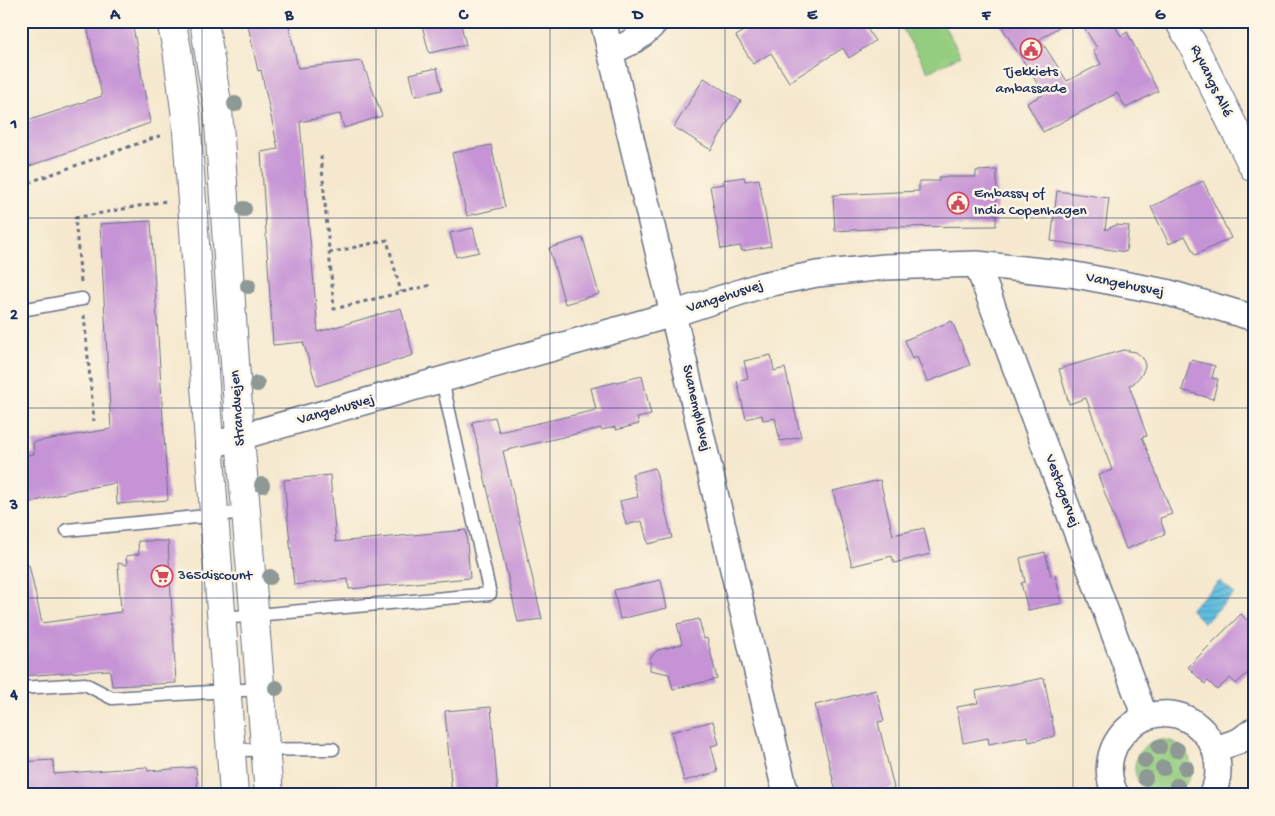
<svg xmlns="http://www.w3.org/2000/svg" width="1275" height="816" font-family="'Gochi Hand',sans-serif">
	<style>
		.grass { fill: url(#grass-tufts); stroke: #587e6f }
		.pitch { fill: #95cd80; stroke: #587e6f }
		.water { fill: url(#water-rules); stroke: #3d769e }
		.building { fill: #c694d6 }
		.lines { fill: none; stroke-linecap: round; stroke-linejoin: round }
		.service-casing { stroke: #677085; stroke-width: 15 }
		.minor-casing { stroke: #677085; stroke-width: 28 }
		.tertiary-casing { stroke: #677085; stroke-width: 30 }
		.path { stroke: #677085; stroke-width: 3; stroke-dasharray: 4 4; stroke-linecap: butt }
		.service { stroke: #fff; stroke-width: 12 }
		.minor { stroke: #fff; stroke-width: 25 }
		.tertiary { stroke: #fff; stroke-width: 28 }
		.tree { fill: #8e9895 }
		.grid { fill: none; stroke: #1b2f5e; stroke-width: 1; stroke-opacity: 0.55 }
		.labels { text-anchor: middle; dominant-baseline: central; stroke-width: 5; stroke-linejoin: round; paint-order: stroke }
		.poi-label { font-size: 15px; fill: #1b2f5e; stroke: #fcf5e5; text-anchor: start }
		.street-label { font-size: 15px; fill: #1b2f5e; stroke: #fcf5e5 }
		.neatline { fill: none; stroke: #1b2f5e; stroke-width: 2 }
		.grid-label { font-size: 16px; text-anchor: middle; font-weight: bold; fill: #1b2f5e }
	</style>
	<defs>
		<pattern id="grass-tufts" width="24" height="20" patternUnits="userSpaceOnUse" patternTransform="scale(1.25)"><rect width="24" height="20" fill="#95cd80"/><path d="M3 7l-1-3M5 7V3M7 7l1-3M15 17l-1-3M17 17v-4M19 17l1-3" fill="none" stroke="#80b071"/></pattern>
		<pattern id="water-rules" width="6" height="5" patternUnits="userSpaceOnUse" patternTransform="scale(1.25)"><rect width="6" height="5" fill="#5fbdde"/><path d="M0 2.5h6" fill="none" stroke="#4e9ab7"/></pattern>
	</defs>
	<rect width="100%" height="100%" fill="#fcf5e5"/>
	<filter id="ink" filterUnits="userSpaceOnUse"><feTurbulence type="fractalNoise" baseFrequency=".02" numOctaves="2"/><feDisplacementMap in="SourceGraphic" scale="10" xChannelSelector="R" yChannelSelector="G"/><feConvolveMatrix kernelMatrix="1 2 1 2 8 2 1 2 1" color-interpolation-filters="sRGB"/></filter>
	<filter id="wash" filterUnits="userSpaceOnUse"><feTurbulence type="fractalNoise" baseFrequency=".0096" numOctaves="4" result="noise"/><feDisplacementMap in="SourceGraphic" scale="20" xChannelSelector="R" yChannelSelector="G"/><feGaussianBlur stdDeviation="1.12" result="paint"/><feColorMatrix in="noise" values="0 0 0 0 0 0 0 0 0 0 0 0 0 0 0 0 0 1.4 0 .05"/><feComposite in="paint" operator="in"/></filter>
	<g filter="url(#wash)">
		<rect width="100%" height="100%" fill="#f5e8ce"/>
		<path class="grass" d="M1135 768a28 28 0 1 1 56 0a28 28 0 1 1-56 0Z"/>
		<path class="pitch" d="M898,21h43l20,34 -33,17z"/>
		<path class="water" d="M1220,581l14,13 -30,29 -14,-14z"/>
		<g id="blocks">
			<path class="building" d="M86,21h46l18,102 -129,46v-46l81,-27z
				M247,21h41l10,47 64,-7 20,55 -38,12 -4,-14 -40,8 18,210 83,-24 12,47 -96,31 -14,-44 -30,3 -12,-193 17,-3 -17,-79 -3,1z
				M421,21h39l6,24 -37,8z
				M760,21h102l13,20 -26,17 -6,-10 -54,34 -18,-29 -18,11 -17,-28z
				M998,21h70l-28,18 27,42 34,-17 -8,-14 4,-2 -17,-27h32l9,15 6,-4 31,59 -32,17 -9,-15 -74,39 -16,-29 17,-9z
				M437,68l5,22 -27,6 -5,-22z
				M704,78l37,23 -30,49 -37,-23z
				M491,145l14,62 -38,9 -15,-63z
				M997,170l-1,56 -109,1 1,1 -53,3 -2,-36 86,-4v-10h20v-4h37v-6z
				M744,177l1,4 14,-2 12,67 -29,5 -2,-5 -19,3 -11,-63 14,-2 -1,-4z
				M1203,181l28,57 -36,17 -10,-19 -16,8 -18,-37z
				M1057,191l52,7 -4,32 11,-5 13,1 -3,26 -75,-11z
				M151,221l17,279 -51,4 -1,-21 -40,7 -55,15v-49l13,-2 -1,-12 78,-13 -11,-205z
				M473,228l6,24 -23,5 -6,-24z
				M583,238l16,56 -34,10 -16,-56z
				M952,321l18,44 -43,17 -10,-25 -5,2 -7,-19z
				M1123,350l13,2 7,6 2,8 -3,8 -9,10 -4,1 18,51 -5,1 30,77 -12,4 5,16 -39,15 -28,-74 14,-5 -26,-72 -17,6 -10,-35z
				M771,355l3,16 11,-3 16,69 -21,4 -5,-23 -12,2 -1,-5 -16,4 -9,-38 11,-3 -4,-17z
				M1191,360l24,6 -3,12 6,1 -5,20 -31,-9z
				M642,376l9,39 -14,3 2,6 -23,6 -1,-3 -14,3v-2l-98,23 39,168 -24,3 -46,-200 23,-5 4,15 97,-22 -5,-22z
				M655,468l17,70 -24,6 -6,-23 -16,4 -6,-24 18,-4 -6,-23z
				M330,475l6,67 130,-12 4,48 -121,11 -1,-10 -54,6 -10,-105z
				M880,480l13,55 31,-7 6,26 -36,9 -2,-7 -40,10 -19,-75z
				M138,541h30l8,142 -64,3 -2,-16 -89,6v-110l8,-1 13,58 79,-11 -3,-49 9,2 -1,-9 13,-2z
				M1045,552l6,24 4,-1 7,28 -34,7 -7,-27 4,-1 -5,-24z
				M661,580l6,28 -47,11 -6,-29z
				M1241,614l13,13v40l-18,17 -6,-6 -13,12 -9,-9 -3,3 -17,-17z
				M699,619l5,20 3,-1 10,41 -44,10 -4,-15 -19,-4v-12l8,-8 24,-6 -5,-20z
				M1044,678l11,58 -26,6 -1,-6 -39,8 -1,-6 -25,5 -6,-36 21,-4 -2,-12z
				M876,690l8,31 -6,1 16,66 -27,7h-23l-1,-4 -7,1 -21,-87z
				M491,707l7,88h-46l-7,-84z
				M713,721l6,23 -8,2 7,26 -34,9 -13,-49z
				M53,760l1,14 93,-7 1,4 48,-4 2,28h-177v-33z"/>
		</g>
	</g>
	<g filter="url(#ink)">
		<use href="#blocks" fill-opacity="0" stroke="#677085" stroke-width="1"/>
		<g class="lines">
			<g class="service-casing">
				<path id="service" d="M21,310l61,-11
					M67,530l179,-18
					M222,618l268,-24 -48,-214
					M21,688l64,-4 27,14 148,-9
					M231,750l102,-1"/>
			</g>
			<g class="minor-casing">
				<path id="minor" d="M603,21l70,293 113,481
					M610,52c19,-8 33,-15 46,-31
					M977,264l168,453
					M208,446l465,-132 89,-29 55,-11 68,-7 92,-3 93,10 96,18 88,26
					M1215,749l24,-8 15,-11
					M1116,795c-29,-56 44,-110 87,-64 6,7 11,14 13,23 3,13 3,29 -5,41"/>
			</g>
			<g class="tertiary-casing">
				<path id="tertiary" d="M171,21l6,28 9,68 48,678
					M204,21l14,88 22,328 29,358
					M1179,21l13,22 62,125"/>
			</g>
			<path class="path" d="M321,156l13,153 97,-24
				M21,185l141,-50
				M329,253l58,-13 14,52
				M81,282l-6,-64 91,-17
				M84,315l10,106
				M21,430l2,11"/>
			<use href="#service" class="service"/>
			<use href="#minor" class="minor"/>
			<use href="#tertiary" class="tertiary"/>
		</g>
		<g class="tree">
			<circle cx="235" cy="104" r="8"/>
			<circle cx="244" cy="209" r="8"/>
			<circle cx="248" cy="286" r="8"/>
			<circle cx="257" cy="384" r="8"/>
			<circle cx="262" cy="485" r="8"/>
			<circle cx="270" cy="577" r="8"/>
			<circle cx="276" cy="688" r="8"/>
			<circle cx="1159" cy="747" r="8"/>
			<circle cx="1177" cy="750" r="8"/>
			<circle cx="1145" cy="760" r="8"/>
			<circle cx="1163" cy="768" r="8"/>
			<circle cx="1186" cy="768" r="8"/>
			<circle cx="1145" cy="778" r="8"/>
			<circle cx="1177" cy="786" r="8"/>
		</g>
	</g>
	<path class="grid" d="M202,21v774M376,21v774M550,21v774M725,21v774M899,21v774M1073,21v774M21,218h1233M21,408h1233M21,598h1233"/>
	<defs>
		<g id="civic-ring" transform="scale(1.125)"><circle r="9.5" fill="#fcf5e5" stroke="#d1495b" stroke-width="1.5"/><path d="M-.6-6.5H3V-4.5H.6V-3L4-1V1h2V6H-6V1h2V-1L-.6-3ZM-1.2 2.5V6h2.4V2.5Z" fill="#d1495b"/></g>
		<g id="supermarket-ring" transform="scale(1.125)"><circle r="9.5" fill="#fcf5e5" stroke="#d1495b" stroke-width="1.5"/><path d="M-6-5.5h2.5l.6 2H6L4.5 2H-2.5L-4.4-4H-6ZM-1.5 3.2a1.3 1.3 0 1 0 .1 0ZM3 3.2a1.3 1.3 0 1 0 .1 0Z" fill="#d1495b"/></g>
	</defs>
	<g fill-rule="evenodd">
		<use href="#civic-ring" x="1031" y="49"/>
		<use href="#civic-ring" x="958" y="203"/>
		<use href="#supermarket-ring" x="162" y="576"/>
	</g>
	<g class="labels">
		<g class="poi-label">
			<text x="1031" y="72" text-anchor="middle">Tjekkiets<tspan x="1031" dy="17">ambassade</tspan></text>
			<text x="974" y="194">Embassy of<tspan x="974" dy="17">India Copenhagen</tspan></text>
			<text x="178" y="576">365discount</text>
		</g>
		<g class="street-label">
			<text transform="translate(1211 81) rotate(64)">Ryvangs Allé</text>
			<text transform="translate(1125 285) rotate(11)">Vangehusvej</text>
			<text transform="translate(725 297) rotate(-18)">Vangehusvej</text>
			<text transform="translate(238 408) rotate(-94)">Strandvejen</text>
			<text transform="translate(696 408) rotate(77)">Svanemøllevej</text>
			<text transform="translate(336 410) rotate(-16)">Vangehusvej</text>
			<text transform="translate(1062 491) rotate(70)">Vestagervej</text>
		</g>
	</g>
	<rect width="1275" height="816" fill="none" stroke="#fcf5e5" stroke-width="55"/>
	<rect x="28" y="28" width="1220" height="760" class="neatline"/>
	<g class="grid-label">
		<text x="115" y="19">A</text>
		<text x="289" y="19">B</text>
		<text x="463" y="19">C</text>
		<text x="638" y="19">D</text>
		<text x="812" y="19">E</text>
		<text x="986" y="19">F</text>
		<text x="1160" y="19">G</text>
		<text x="14" y="128">1</text>
		<text x="14" y="319">2</text>
		<text x="14" y="509">3</text>
		<text x="14" y="699">4</text>
	</g>
</svg>
